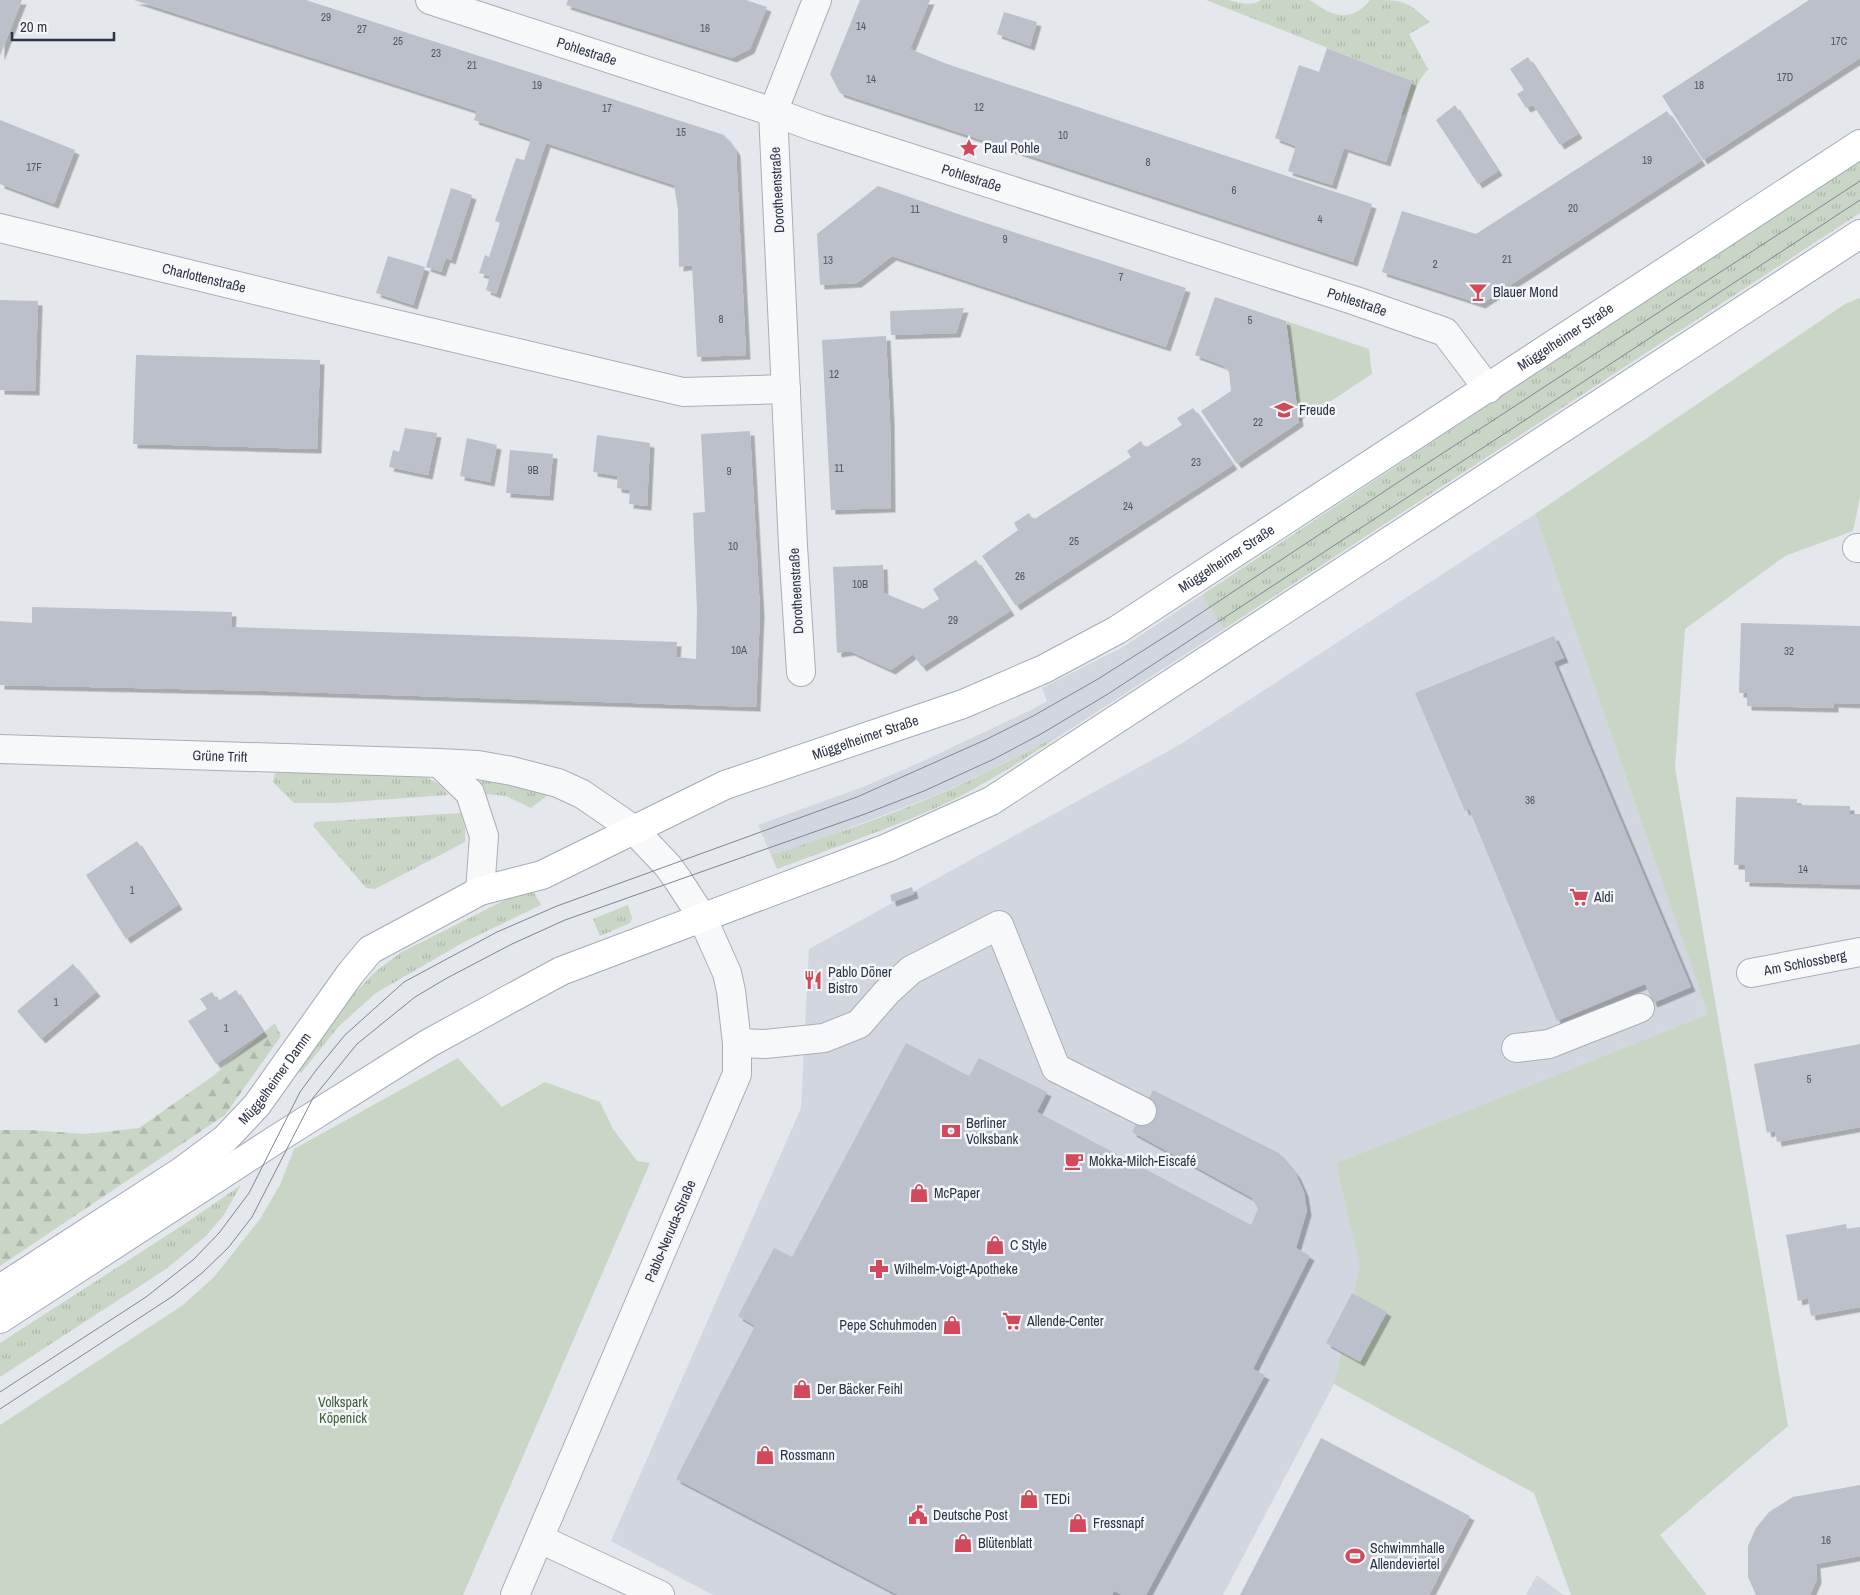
<svg xmlns="http://www.w3.org/2000/svg" width="1860" height="1595" font-family="'Archivo Narrow',sans-serif">
	<style>
		.built { fill: #d2d6de }
		.grass { fill: url(#grass-tufts) }
		.forest { fill: url(#forest-firs) }
		.park { fill: #c9d6c5 }
		.building { fill: #bbc0ca; filter: url(#shadow) }
		.lines { fill: none; stroke-linecap: round; stroke-linejoin: round }
		.minor-casing { stroke: #a9aeb7; stroke-width: 30 }
		.major-casing { stroke: #a3abb8; stroke-width: 30 }
		.minor { stroke: #f7f8fa; stroke-width: 28 }
		.major { stroke: #fff; stroke-width: 28 }
		.tram { stroke: #7d8696; stroke-width: 1 }
		.labels { text-anchor: middle; dominant-baseline: central; stroke-width: 5; stroke-linejoin: round; paint-order: stroke }
		.number-label { font-size: 11px; fill: #4f5766 }
		.street-label { font-size: 14px; fill: #2b3445; stroke: #f4f6f9 }
		.poi-label { font-size: 14px; fill: #2b3445; stroke: #f4f6f9; text-anchor: start }
		.park-label { font-size: 14px; fill: #3f6138; stroke: #f4f6f9 }
	</style>
	<defs>
		<pattern id="grass-tufts" width="24" height="20" patternUnits="userSpaceOnUse" patternTransform="scale(1.25)"><rect width="24" height="20" fill="#c9d6c5"/><path d="M3 7l-1-3M5 7V3M7 7l1-3M15 17l-1-3M17 17v-4M19 17l1-3" fill="none" stroke="#adb8ab"/></pattern>
		<pattern id="forest-firs" width="22" height="20" patternUnits="userSpaceOnUse" patternTransform="scale(1.25)"><rect width="22" height="20" fill="#c9d6c5"/><path d="M5 1l3.5 6h-7zM16 11l3.5 6h-7z" fill="#adb8ab"/></pattern>
		<filter id="shadow"><feDropShadow dx="4.5" dy="4.5" stdDeviation="0" flood-color="#0004"/></filter>
	</defs>
	<rect width="100%" height="100%" fill="#e4e7ec"/>
	<path class="built" d="M1535,514l173,500 -372,149 25,103 -27,118 -111,211h-510l-102,-54 190,-433 8,-159 372,-205z
		M1202,595l22,34 -175,114 -2,-2 -56,29 -55,25 -105,40 -60,20 -13,-30 105,-38 56,-24 112,-53 16,-9 -5,-13 81,-41z
		M1537,1575l26,20h-37z"/>
	<path class="grass" d="M1206,0c6,0 13,0 20,0 11,1 25,8 35,0 11,0 40,0 48,0 4,1 9,6 13,8 19,12 34,9 48,-8 33,0 36,0 60,22l-21,12 19,35 -9,12 -14,34h-4l11,-34z
		M1860,158v55l-636,416 -22,-34z
		M1047,741l2,2c-29,19 -58,37 -88,53 -58,29 -124,50 -184,73l-6,-14c55,-18 112,-37 166,-60 38,-16 74,-35 110,-54z
		M412,772c13,5 30,10 36,23l-112,8h-42l-21,-21 2,-9z
		M487,779l42,9 19,7 -17,13 -25,-12 -21,-2 -5,-8 1,-6z
		M461,813l4,15v14l-90,47 -9,-1 -53,-62 2,-4z
		M531,887l10,18 -77,37 -88,51 -37,33 -38,47 -3,-2 46,-67 31,-32 25,-19z
		M628,905l4,13 -2,5 -30,13 -7,-17z
		M241,1185l-18,31 -17,20 -40,33 -166,108v-34l186,-120z"/>
	<path class="forest" d="M275,1023l6,13 -56,79 -225,151v-136h29l58,4 52,-6 74,-52z"/>
	<path class="park" d="M1860,298v199l-7,34 -68,25 -100,73 -10,139 113,658 -128,109 47,60h-136l-37,-102 -200,-109 26,-118 -24,-103 372,-149 -173,-500 310,-210z
		M1286,321l83,28 3,25 -73,48z
		M458,1058l44,49 43,-25 55,20 13,27 24,32 13,2 -187,432h-463v-170l183,-120 31,-28 46,-58 20,-34 14,-36z"/>
	<path class="building" d="M0,0h22l-22,56z
		M134,0h172l418,135 12,16 10,204 -49,2 -5,-92 -13,2 -1,-57 -4,-25 -128,-42 -50,151 -10,-4 4,-14 -11,-3 6,-18 4,2 11,-34 -5,-2 21,-63 8,2 7,-21 -57,-19 3,-9z
		M568,0h178l21,7 -17,42 -18,9 -166,-53z
		M860,0h70l-20,49 37,15 425,140 -19,58 -513,-169 -10,-19z
		M1809,0h51v58l-157,102 -41,-64z
		M1004,12l33,10 -7,24 -33,-12z
		M1327,48l85,33 -26,81 -42,-14 -12,37 -44,-14 8,-25 -21,-8 24,-73 20,7z
		M1528,57l50,77 -18,11 -27,-40 -7,3 -9,-14 7,-4 -14,-21z
		M1455,105l43,66 -20,13 -42,-64z
		M1667,111l34,50 -220,143 -99,-32 20,-61 74,23z
		M0,120l75,30 -21,54 -54,-20z
		M878,186l83,29 225,73 -20,59 -274,-91 -35,27 -37,2 -3,-51z
		M451,188l21,7 -21,65 -5,-2 -5,14 -15,-5z
		M388,256l37,11 -12,38 -37,-12z
		M1215,297l71,24 13,101 -62,42 -36,-53 30,-20 -2,-20 -7,-6 -27,-10z
		M0,300l38,1 -3,90 -35,-1z
		M964,308l-8,25 -65,2 -1,-24z
		M886,336l4,83 1,89 -60,2 -9,-170z
		M136,355l184,5 -3,89 -184,-5z
		M1193,408l40,57 -217,141 -34,-50 36,-26 -4,-7 15,-10 4,7 98,-63 -4,-6 14,-10 4,7 37,-23 -5,-7z
		M405,428l32,5 -9,42 -39,-8 4,-17 6,2z
		M750,431l10,181 -4,95 -489,-16 -267,-6v-64l32,2v-16l200,5 -1,15 446,15 -1,15 20,2 1,-48 -4,-98 12,-1 -4,-78z
		M597,435l53,8 -3,63 -18,-2 1,-14 -13,-2 1,-12 -25,-4z
		M467,438l30,7 -7,37 -30,-6z
		M510,450l43,4 -4,42 -43,-3z
		M976,560l34,51 -88,56 -9,-13 -22,16 -41,-19 -13,2 -4,-86 50,-2 1,28 39,16 16,-10 -6,-10z
		M1741,623l119,3v78l-26,-1v5l-87,-2v-13h-8z
		M1554,636l10,22 -10,4 137,325 -38,16 -8,-19 -88,37 -88,-212 -4,2 -50,-118z
		M1736,797l61,2v6l53,1v8h10v71l-115,-3v-17h-11z
		M137,841l41,64 -52,34 -40,-64z
		M912,887l2,7 -22,8 -2,-7z
		M73,964l23,28 -55,47 -24,-28z
		M236,990l27,42 -47,32 -28,-43 19,-12 -7,-10 12,-7 6,9z
		M906,1043l63,33 10,-18 68,34 -10,20 214,113 7,-16 -6,-11 -120,-66 21,-42 126,63 17,21 8,18 3,19 -11,37 14,8 -57,113 12,6 -119,220h-24l-8,-4 -2,4h-214l-222,-116 79,-153 -17,-10 36,-68 18,9z
		M1860,1044v83l-83,15 -2,-11 -8,2 -13,-69z
		M1846,1224l1,5 13,-2v80l-49,9 -3,-18 -10,3 -12,-66z
		M1352,1293l35,19 -27,50 -34,-19z
		M1321,1438l149,78 -41,79h-189z
		M1860,1485v71l-44,8 1,15 -7,16h-54l-8,-18v-31l8,-18 13,-16 24,-15z"/>
	<g class="lines">
		<g class="minor-casing">
			<g id="minor">
				<path id="s1" d="M430,0l343,112 44,16 539,173 89,31 43,57"/>
				<path id="s2" d="M0,228l349,85 334,79 103,-3"/>
				<path d="M1857,548h3"/>
				<path d="M801,672l-8,-126 -20,-434 44,-112"/>
				<path id="s3" d="M0,749l439,14 39,2 34,6 46,12 24,11 51,35 35,37 10,14 24,37 25,56 4,18 6,52v31l-222,521"/>
				<path d="M439,763l31,30 14,43 -4,55"/>
				<path id="s4" d="M1751,973l109,-21"/>
				<path d="M737,1043l28,1 59,-6 35,-14 28,-32 24,-22 88,-45 57,143 86,43"/>
				<path d="M1516,1048l33,-4 91,-36"/>
				<path d="M540,1539l120,56"/>
			</g>
		</g>
		<g class="major-casing">
			<g id="major">
				<path id="s5" d="M0,1289l182,-118 43,-32 32,-34 93,-131 20,-24 110,-59 62,-16 183,-90 238,-81 81,-35 73,-39 743,-486"/>
				<path d="M0,1319l275,-179 154,-97 132,-72 326,-123 104,-47 869,-567"/>
			</g>
		</g>
		<use href="#minor" class="minor"/>
		<use href="#major" class="major"/>
		<path class="tram" d="M0,1392l146,-95 48,-38 25,-26 30,-40 51,-101 17,-23 28,-34 59,-53 93,-50 60,-26 300,-109 128,-57 48,-24 65,-37 79,-50 220,-146 463,-302
			M0,1409l173,-113 29,-23 26,-25 24,-31 61,-119 44,-54 58,-47 32,-19 65,-34 53,-24 300,-106 59,-23 70,-32 47,-25 67,-40 752,-494"/>
	</g>
	<defs>
		<g id="sight-bare" transform="scale(1.5)"><path d="M0-6L1.8-2.2L6-1.7L2.9 1.2L3.7 5.4L0 3.3L-3.7 5.4L-2.9 1.2L-6-1.7L-1.8-2.2Z" fill="#d1495b" stroke="#f4f6f9" stroke-width="2.5" paint-order="stroke"/></g>
		<g id="bar-bare" transform="scale(1.5)"><path d="M-6-5H6L.8 .8V4.5H3.5V6h-7V4.5H-.8V.8Z" fill="#d1495b" stroke="#f4f6f9" stroke-width="2.5" paint-order="stroke"/></g>
		<g id="school-bare" transform="scale(1.5)"><path d="M0-5L7-2L0 1L-7-2ZM-4 1L0 2.5L4 1V4Q0 6-4 4Z" fill="#d1495b" stroke="#f4f6f9" stroke-width="2.5" paint-order="stroke"/></g>
		<g id="supermarket-bare" transform="scale(1.5)"><path d="M-6-5.5h2.5l.6 2H6L4.5 2H-2.5L-4.4-4H-6ZM-1.5 3.2a1.3 1.3 0 1 0 .1 0ZM3 3.2a1.3 1.3 0 1 0 .1 0Z" fill="#d1495b" stroke="#f4f6f9" stroke-width="2.5" paint-order="stroke"/></g>
		<g id="restaurant-bare" transform="scale(1.5)"><path d="M-5-6h1v4h1v-4h1v4h1v-4h1v5L-1.5 .5V6h-2V.5L-5-1ZM5-6V6H3V1.5H1.5Q1.5-4 5-6Z" fill="#d1495b" stroke="#f4f6f9" stroke-width="2.5" paint-order="stroke"/></g>
		<g id="bank-bare" transform="scale(1.5)"><path d="M-6-4H6V4H-6ZM0-2.3a2.3 2.3 0 1 0 0 4.6a2.3 2.3 0 1 0 0-4.6Z" fill="#d1495b" stroke="#f4f6f9" stroke-width="2.5" paint-order="stroke"/></g>
		<g id="cafe-bare" transform="scale(1.5)"><path d="M-5.5-4.5H6V0H3Q3 3.5 0 3.5H-2.5Q-5.5 3.5-5.5 0ZM3-3.2v2h1.7v-2ZM-6 4.5H4V6H-6Z" fill="#d1495b" stroke="#f4f6f9" stroke-width="2.5" paint-order="stroke"/></g>
		<g id="shop-bare" transform="scale(1.5)"><path d="M-5-2.5h2.3a2.7 3.5 0 0 1 5.4 0H5L5.5 6h-11ZM-1.5-2.5h3a1.5 2.3 0 0 0-3 0Z" fill="#d1495b" stroke="#f4f6f9" stroke-width="2.5" paint-order="stroke"/></g>
		<g id="pharmacy-bare" transform="scale(1.5)"><path d="M-2-6h4v4h4v4h-4v4h-4v-4h-4v-4h4Z" fill="#d1495b" stroke="#f4f6f9" stroke-width="2.5" paint-order="stroke"/></g>
		<g id="civic-bare" transform="scale(1.5)"><path d="M-.6-6.5H3V-4.5H.6V-3L4-1V1h2V6H-6V1h2V-1L-.6-3ZM-1.2 2.5V6h2.4V2.5Z" fill="#d1495b" stroke="#f4f6f9" stroke-width="2.5" paint-order="stroke"/></g>
		<g id="stadium-bare" transform="scale(1.5)"><path d="M0-5a6.5 5 0 1 0 0 10a6.5 5 0 1 0 0-10ZM-3.5-1.8h7v3.6h-7Z" fill="#d1495b" stroke="#f4f6f9" stroke-width="2.5" paint-order="stroke"/></g>
	</defs>
	<g fill-rule="evenodd">
		<use href="#sight-bare" x="969" y="148"/>
		<use href="#bar-bare" x="1478" y="292"/>
		<use href="#school-bare" x="1284" y="410"/>
		<use href="#supermarket-bare" x="1579" y="897"/>
		<use href="#restaurant-bare" x="813" y="980"/>
		<use href="#bank-bare" x="951" y="1131"/>
		<use href="#cafe-bare" x="1074" y="1161"/>
		<use href="#shop-bare" x="919" y="1193"/>
		<use href="#shop-bare" x="995" y="1245"/>
		<use href="#pharmacy-bare" x="879" y="1269"/>
		<use href="#supermarket-bare" x="1012" y="1321"/>
		<use href="#shop-bare" x="952" y="1325"/>
		<use href="#shop-bare" x="802" y="1389"/>
		<use href="#shop-bare" x="765" y="1455"/>
		<use href="#shop-bare" x="1029" y="1499"/>
		<use href="#civic-bare" x="918" y="1515"/>
		<use href="#shop-bare" x="1078" y="1523"/>
		<use href="#shop-bare" x="963" y="1543"/>
		<use href="#stadium-bare" x="1355" y="1556"/>
	</g>
	<g class="labels">
		<g class="number-label">
			<text x="326" y="17">29</text>
			<text x="861" y="26">14</text>
			<text x="705" y="28">16</text>
			<text x="362" y="29">27</text>
			<text x="398" y="41">25</text>
			<text x="1839" y="41">17C</text>
			<text x="436" y="53">23</text>
			<text x="472" y="65">21</text>
			<text x="1785" y="77">17D</text>
			<text x="871" y="79">14</text>
			<text x="537" y="85">19</text>
			<text x="1699" y="85">18</text>
			<text x="979" y="107">12</text>
			<text x="607" y="108">17</text>
			<text x="681" y="132">15</text>
			<text x="1063" y="135">10</text>
			<text x="1647" y="160">19</text>
			<text x="1148" y="162">8</text>
			<text x="34" y="167">17F</text>
			<text x="1234" y="190">6</text>
			<text x="1573" y="208">20</text>
			<text x="915" y="209">11</text>
			<text x="1320" y="219">4</text>
			<text x="1005" y="239">9</text>
			<text x="1507" y="259">21</text>
			<text x="828" y="260">13</text>
			<text x="1435" y="264">2</text>
			<text x="1121" y="277">7</text>
			<text x="721" y="319">8</text>
			<text x="1250" y="320">5</text>
			<text x="834" y="374">12</text>
			<text x="1258" y="422">22</text>
			<text x="1196" y="462">23</text>
			<text x="839" y="468">11</text>
			<text x="533" y="470">9B</text>
			<text x="729" y="471">9</text>
			<text x="1128" y="506">24</text>
			<text x="1074" y="541">25</text>
			<text x="733" y="546">10</text>
			<text x="1020" y="576">26</text>
			<text x="860" y="584">10B</text>
			<text x="953" y="620">29</text>
			<text x="739" y="650">10A</text>
			<text x="1789" y="651">32</text>
			<text x="1530" y="800">36</text>
			<text x="1803" y="869">14</text>
			<text x="132" y="890">1</text>
			<text x="56" y="1002">1</text>
			<text x="226" y="1028">1</text>
			<text x="1809" y="1079">5</text>
			<text x="1826" y="1540">16</text>
		</g>
		<g class="street-label">
			<text stroke="none"><textPath href="#s1" startOffset="165">Pohlestraße</textPath></text>
			<text stroke="none"><textPath href="#s1" startOffset="570">Pohlestraße</textPath></text>
			<text transform="translate(777 190) rotate(-93)">Dorotheenstraße</text>
			<text stroke="none"><textPath href="#s2" startOffset="210">Charlottenstraße</textPath></text>
			<text stroke="none"><textPath href="#s1" startOffset="975">Pohlestraße</textPath></text>
			<text stroke="none"><textPath href="#s5" startOffset="1860">Müggelheimer Straße</textPath></text>
			<text stroke="none"><textPath href="#s5" startOffset="1455">Müggelheimer Straße</textPath></text>
			<text transform="translate(796 591) rotate(-93)">Dorotheenstraße</text>
			<text stroke="none"><textPath href="#s5" startOffset="1050">Müggelheimer Straße</textPath></text>
			<text stroke="none"><textPath href="#s3" startOffset="220">Grüne Trift</textPath></text>
			<text stroke="none"><textPath href="#s4" startOffset="55">Am Schlossberg</textPath></text>
			<text stroke="none"><textPath href="#s5" startOffset="349">Müggelheimer Damm</textPath></text>
			<text transform="translate(670 1231) rotate(-67)">Pablo-Neruda-Straße</text>
		</g>
		<g class="poi-label">
			<text x="984" y="148">Paul Pohle</text>
			<text x="1493" y="292">Blauer Mond</text>
			<text x="1299" y="410">Freude</text>
			<text x="1594" y="897">Aldi</text>
			<text x="828" y="972">Pablo Döner<tspan x="828" dy="16">Bistro</tspan></text>
			<text x="966" y="1123">Berliner<tspan x="966" dy="16">Volksbank</tspan></text>
			<text x="1089" y="1161">Mokka-Milch-Eiscafé</text>
			<text x="934" y="1193">McPaper</text>
			<text x="1010" y="1245">C Style</text>
			<text x="894" y="1269">Wilhelm-Voigt-Apotheke</text>
			<text x="1027" y="1321">Allende-Center</text>
			<text x="937" y="1325" text-anchor="end">Pepe Schuhmoden</text>
			<text x="817" y="1389">Der Bäcker Feihl</text>
			<text x="780" y="1455">Rossmann</text>
			<text x="1044" y="1499">TEDi</text>
			<text x="933" y="1515">Deutsche Post</text>
			<text x="1093" y="1523">Fressnapf</text>
			<text x="978" y="1543">Blütenblatt</text>
			<text x="1370" y="1548">Schwimmhalle<tspan x="1370" dy="16">Allendeviertel</tspan></text>
		</g>
		<g class="park-label">
			<text x="343" y="1402">Volkspark<tspan x="343" dy="16">Köpenick</tspan></text>
		</g>
	</g>
	<path d="M12 32v8h102v-8" fill="none" stroke="#2b3445" stroke-width="2.5"/>
	<text x="20" y="32" font-size="15" fill="#2b3445" stroke="#f4f6f9" stroke-width="4" paint-order="stroke">20 m</text>
</svg>
